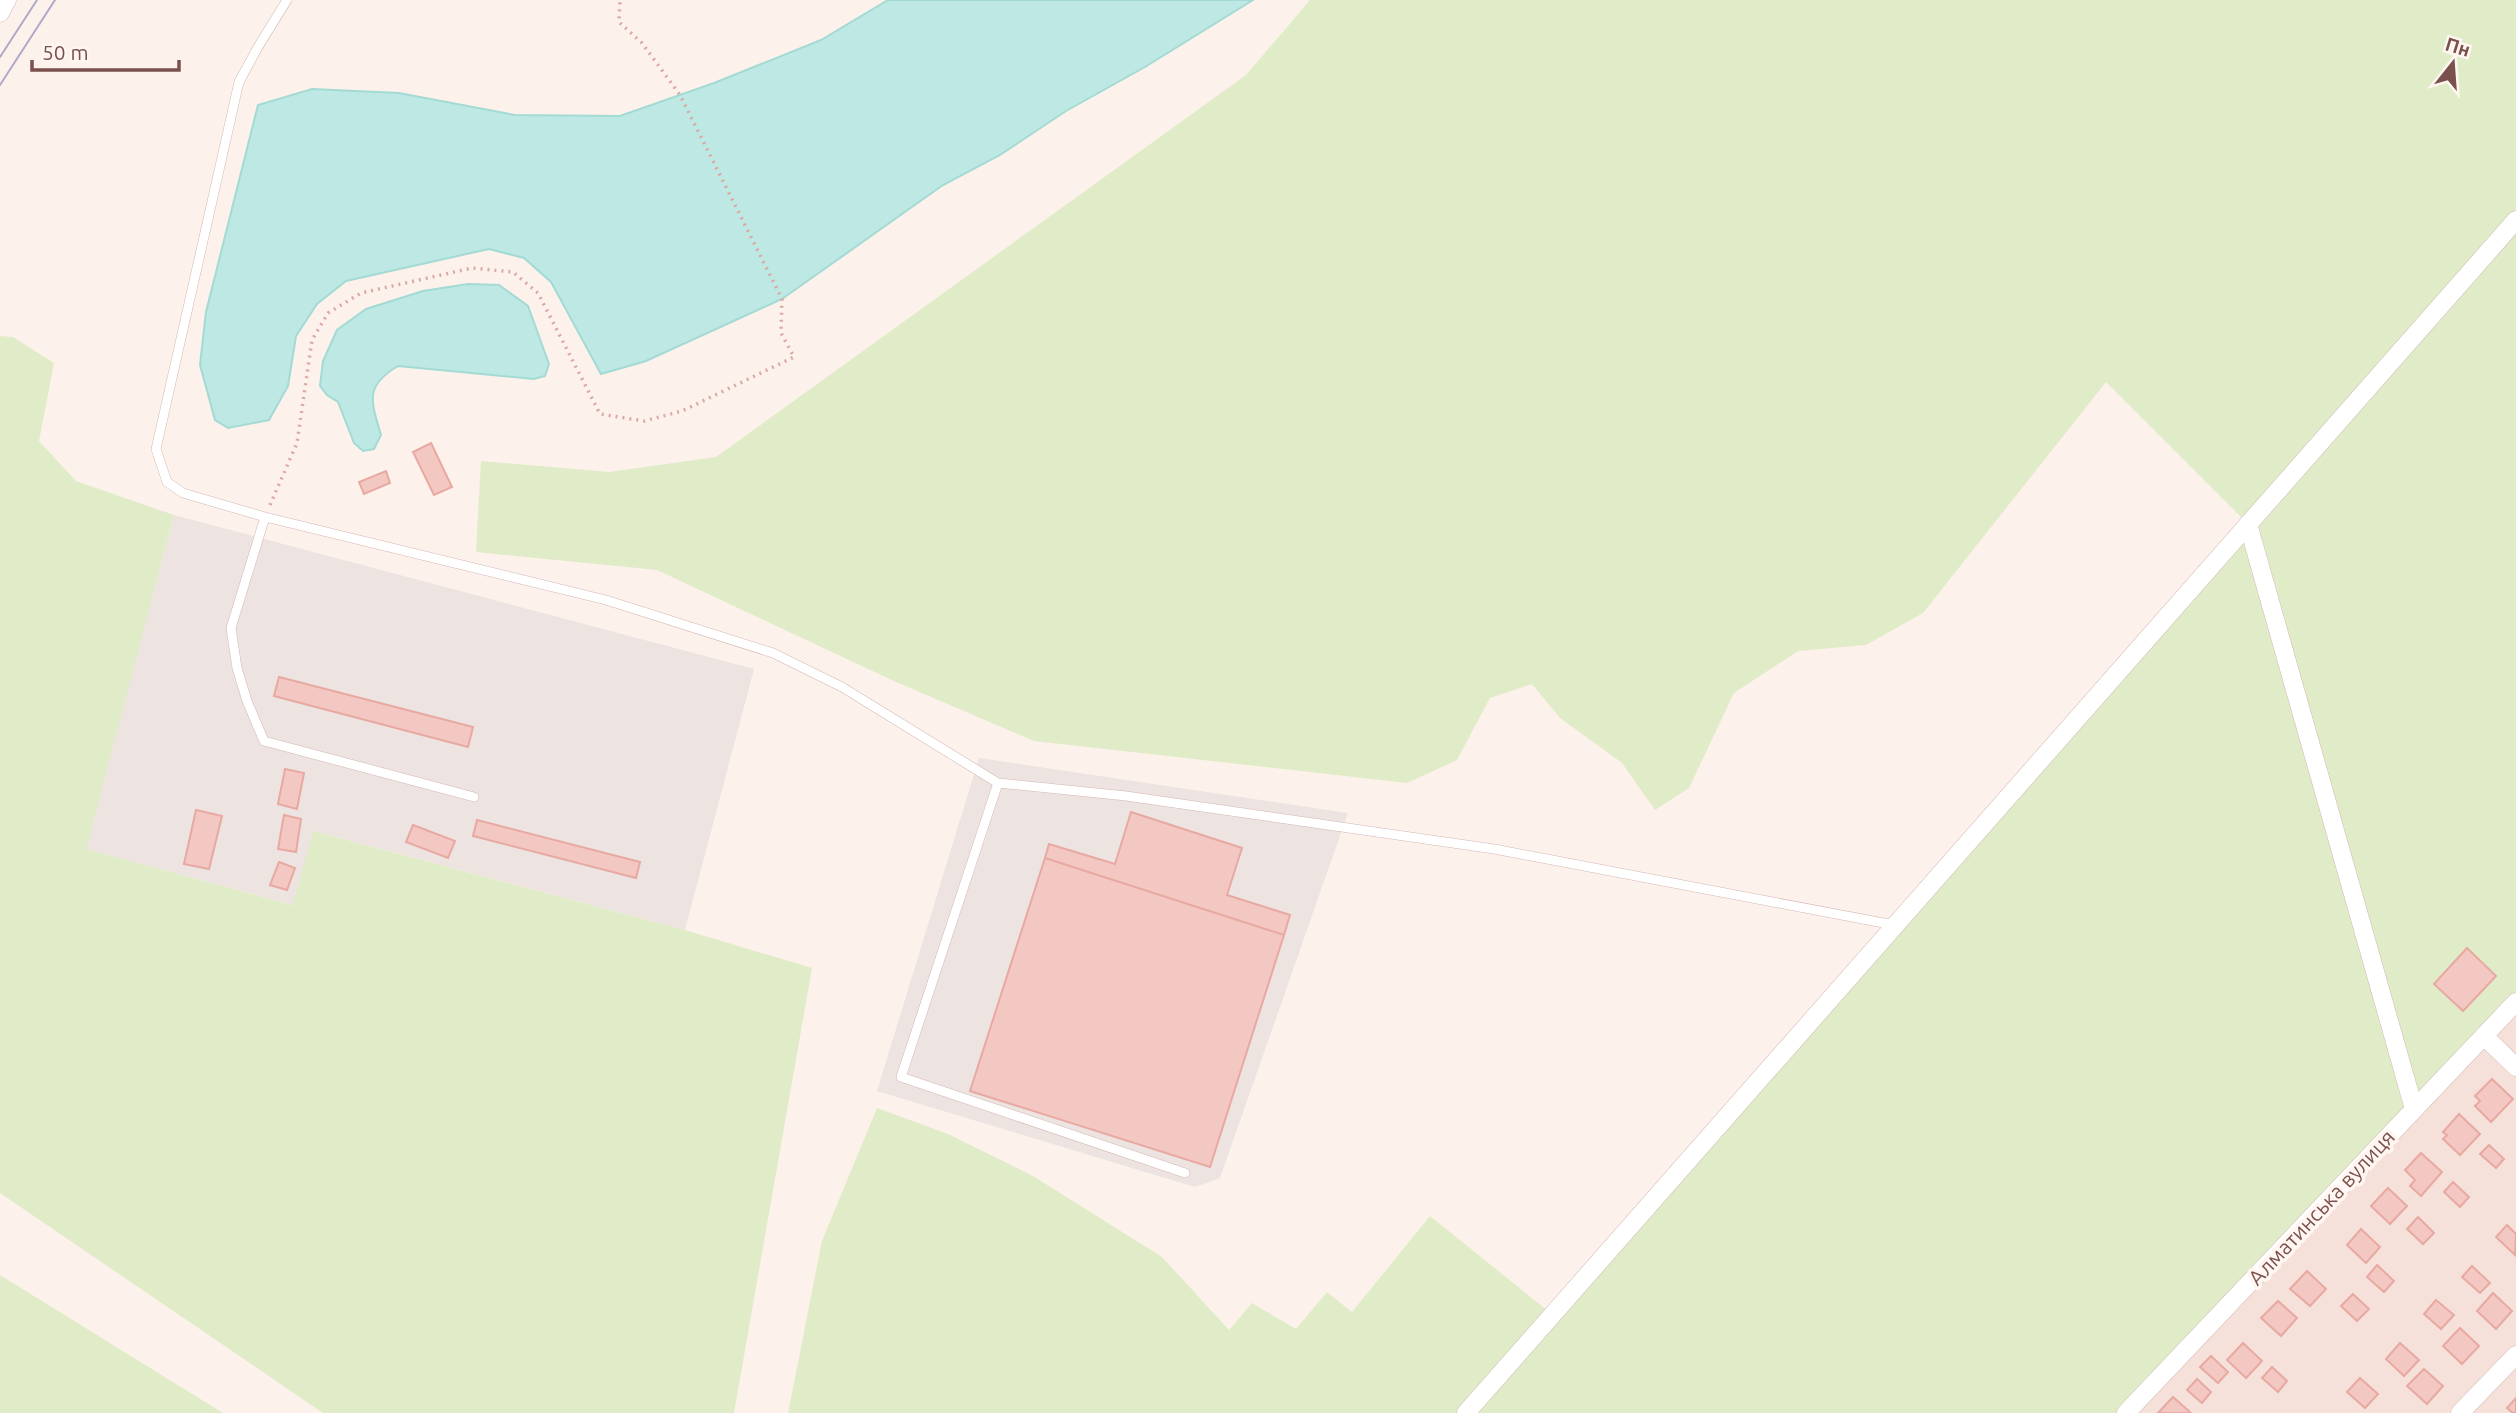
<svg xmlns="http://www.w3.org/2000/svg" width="2516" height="1413" font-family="Ubuntu,sans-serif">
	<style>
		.residential { fill: #f5e1d9 }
		.industrial { fill: #ede3e0 }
		.green { fill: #e0ecc8 }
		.water { fill: #bee8e3; stroke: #a4dad4; stroke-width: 2 }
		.building { fill: #f4c8c2; stroke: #e7a9a1; stroke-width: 2 }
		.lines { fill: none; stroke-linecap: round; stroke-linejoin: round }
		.lane-casing { stroke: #d3b7b2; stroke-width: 10 }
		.street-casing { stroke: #d3b7b2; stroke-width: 19 }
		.path { stroke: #d9aaa4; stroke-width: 3.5; stroke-dasharray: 2 5; stroke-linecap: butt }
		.lane { stroke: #fff; stroke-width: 9 }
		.street { stroke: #fff; stroke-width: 18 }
		.tram { stroke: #b0a7c9; stroke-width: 2 }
		.labels { text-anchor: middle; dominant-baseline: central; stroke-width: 7; stroke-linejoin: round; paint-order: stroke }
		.street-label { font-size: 21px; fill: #7a504c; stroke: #fff6f2 }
	</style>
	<rect width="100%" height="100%" fill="#fdf1eb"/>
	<path class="residential" d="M2516,1002v411h-390z"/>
	<path class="industrial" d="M174,515l580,154 -69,261 -371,-99 -20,74 -209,-56z
		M979,758l369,55 -128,365 -25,9 -318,-96z"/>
	<path class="green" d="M1310,0h1206v1002l-390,411h-1338l34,-172 55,-133 71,26 85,42 129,81 67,73 23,-27 44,26 31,-37 25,20 78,-96 123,99 695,-791 -142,-142 -183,231 -57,32 -68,6 -64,42 -45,95 -34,22 -33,-47 -62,-45 -28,-34 -42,14 -33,62 -50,23 -373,-42 -138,-59 -239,-112 -181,-18 5,-91 128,11 107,-15 530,-382z
		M0,336l13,1 41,26 -15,78 37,40 98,34 -88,334 207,56 20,-74 372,99 127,38 -78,445h-411l-323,-220z
		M0,1275l223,138h-223z"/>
	<path class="water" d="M888,0h365l-108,67 -79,44 -66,44 -57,30 -161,114 -136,62 -45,13 -50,-92 -27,-24 -35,-9 -143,32 -29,23 -21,32 -8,50 -19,34 -41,8 -13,-8 -15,-55 6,-53 52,-207 54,-16 87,4 116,22 105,1 94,-33 107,-43z
		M468,284l31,1 29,21 21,58 -4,12 -11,3 -136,-13c-34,20 -27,35 -17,69l-7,14 -11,2 -9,-8 -16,-41 -11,-7 -7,-9 3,-25 14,-31 29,-21 57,-18z"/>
	<path class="building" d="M431,443l21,44 -18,8 -21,-43z
		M386,471l4,12 -26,11 -5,-12z
		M279,677l194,50 -5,20 -194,-51z
		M285,769l19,4 -7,36 -19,-5z
		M196,810l26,6 -13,53 -25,-5z
		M1131,812l111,36 -15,47 63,20 -6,20 -239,-77 4,-14 66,20z
		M284,815l17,4 -5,33 -18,-3z
		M477,820l163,42 -4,16 -163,-42z
		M413,825l42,16 -7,17 -42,-16z
		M1045,858l239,77 -74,232 -240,-76z
		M279,862l16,6 -8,22 -17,-5z
		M2467,948l29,28 -33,35 -29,-27z
		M2492,1079l21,20 -22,23 -16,-16 5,-5 -5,-5z
		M2459,1114l21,20 -20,21 -17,-16 4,-4 -4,-3z
		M2489,1145l15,14 -8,9 -16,-14z
		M2421,1153l21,19 -21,24 -11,-10 5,-6 -10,-10z
		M2453,1182l16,15 -9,10 -16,-15z
		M2388,1188l19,18 -17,18 -19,-18z
		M2418,1217l16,16 -11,11 -16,-15z
		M2507,1225l9,9 -1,21 -19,-18z
		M2361,1229l19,18 -14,16 -19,-18z
		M2377,1265l17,16 -10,11 -17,-15z
		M2472,1266l18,17 -10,10 -18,-16z
		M2307,1271l19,18 -16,17 -20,-17z
		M2493,1293l19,18 -16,18 -19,-18z
		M2353,1294l16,15 -12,12 -16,-15z
		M2436,1300l18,15 -13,14 -17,-15z
		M2278,1301l19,17 -16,18 -20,-18z
		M2460,1328l19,18 -17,18 -19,-18z
		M2243,1343l19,18 -16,17 -19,-18z
		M2400,1343l19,17 -15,16 -18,-17z
		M2211,1356l17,16 -10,11 -18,-16z
		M2272,1367l15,14 -9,11 -16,-14z
		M2424,1369l19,17 -16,18 -20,-18z
		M2360,1378l18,16 -13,14 -18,-16z
		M2197,1379l14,13 -9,11 -15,-13z
		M2173,1397l18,16h-33z
		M2516,1398v15h-3l-6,-5z"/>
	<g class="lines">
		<g class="lane-casing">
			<path id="lane" d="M287,0l-29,47 -19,35 -83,367 11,33 16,11 82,24 341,83 167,53 69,34 156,96
				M265,517l-34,111 6,40 10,33 17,40 210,56
				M1185,1173l-284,-96 97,-294 128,13 368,53 400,76"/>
		</g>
		<g class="street-casing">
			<path id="street" d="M0,13l7,-13
				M2248,524l166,585
				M2484,1036l32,31
				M1466,1413l1050,-1193
				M2126,1413l390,-411
				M2460,1413l56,-58"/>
		</g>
		<path class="path" d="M270,505l27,-62 15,-103 16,-27 33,-20 111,-25 41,4 25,21 62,121 44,7 38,-10 112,-54 -13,-24 1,-34 -102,-204 -38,-52 -23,-21 1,-22"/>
		<use href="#lane" class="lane"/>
		<use href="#street" class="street"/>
		<path class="tram" d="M0,57l37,-57
			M0,85l55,-85"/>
	</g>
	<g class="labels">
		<g class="street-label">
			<text transform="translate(2321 1207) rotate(-47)">Алматинська вулиця</text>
		</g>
	</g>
	<g transform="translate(2453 63) rotate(17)" stroke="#fff6f2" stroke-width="5" paint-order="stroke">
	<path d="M0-5L12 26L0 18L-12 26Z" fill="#7a504c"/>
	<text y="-10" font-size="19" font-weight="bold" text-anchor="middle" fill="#7a504c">Пн</text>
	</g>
	<path d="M32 60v10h147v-10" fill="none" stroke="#7a504c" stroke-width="3.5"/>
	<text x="42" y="60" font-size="21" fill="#7a504c" stroke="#fff6f2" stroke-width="5" paint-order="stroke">50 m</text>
</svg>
